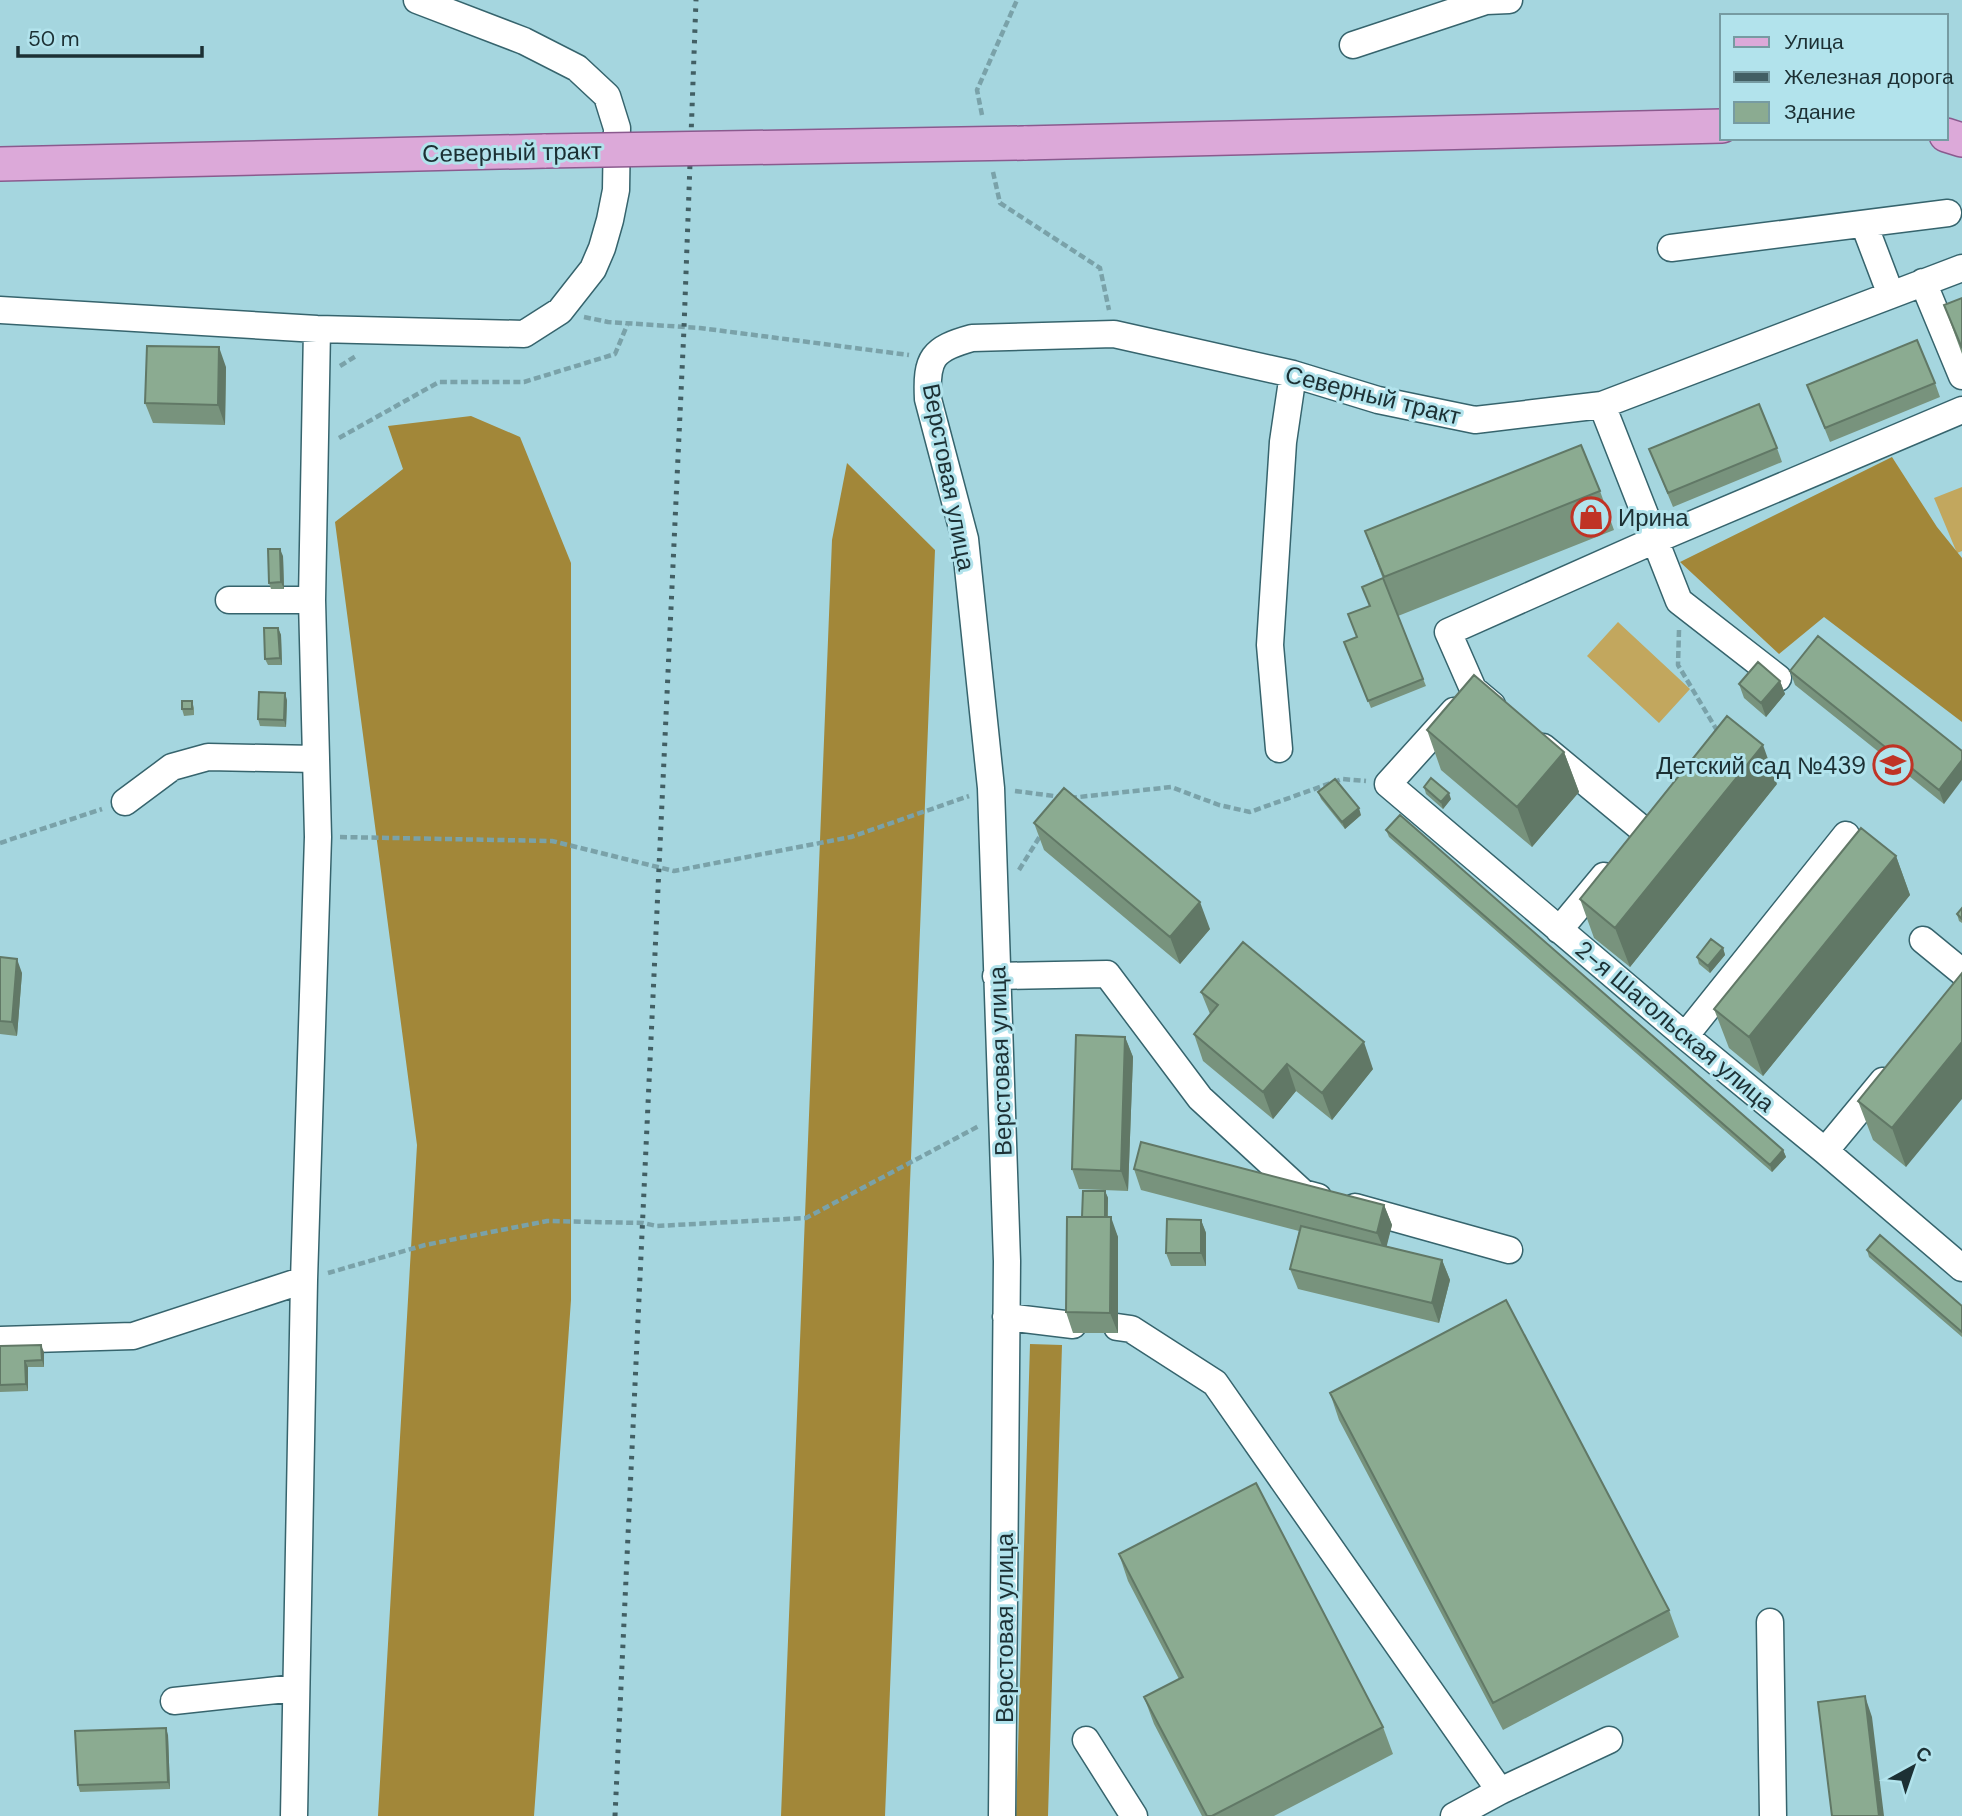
<svg xmlns="http://www.w3.org/2000/svg" width="1962" height="1816" font-family="'DM Sans',sans-serif">
	<style>
		.green { fill: #c2a75e }
		.forest { fill: #a28739 }
		.lines { fill: none; stroke-linecap: round; stroke-linejoin: round }
		.minor-casing { stroke: #36646d; stroke-width: 29 }
		.major-casing { stroke: #8a5a8e; stroke-width: 36 }
		.path { stroke: #7aa2a9; stroke-width: 4.5; stroke-dasharray: 7 3.5; stroke-linecap: butt }
		.minor { stroke: #fff; stroke-width: 26 }
		.major { stroke: #dca9d9; stroke-width: 33 }
		.rail { stroke: #425f64; stroke-width: 5; stroke-dasharray: 3.5 7; stroke-linecap: butt }
		.major-bridge-casing { stroke: #8a5a8e; stroke-width: 36; stroke-linecap: butt }
		.major-bridge { stroke: #dca9d9; stroke-width: 33 }
		.wall { fill: #78937d }
		.shaded-wall { fill: #617866 }
		.building { fill: #8bab91; stroke: #617866; stroke-width: 2 }
		.labels { text-anchor: middle; dominant-baseline: central; stroke-width: 6; stroke-linejoin: round; paint-order: stroke }
		.street-label { font-size: 24px; fill: #1c3034; stroke: #b2e3ec }
		.poi-label { font-size: 24px; fill: #1c3034; stroke: #b2e3ec; text-anchor: start }
	</style>
	<rect width="100%" height="100%" fill="#a5d6df"/>
	<path class="green" d="M1962,487v64l-5,2 -23,-55z
		M1618,622l72,67 -31,34 -72,-67z"/>
	<path class="forest" d="M471,416l49,21 51,126v737l-37,516h-156l39,-671 -82,-623 68,-53 -15,-43z
		M1892,457l45,70 25,31v164l-138,-105 -45,37 -99,-92z
		M847,463l88,87 -50,1266h-104l51,-1276z
		M1030,1344l32,1 -14,471h-32z"/>
	<g class="lines">
		<g class="minor-casing">
			<path id="minor" d="M1353,45l133,-44 23,-1
				M1864,224l27,71
				M1671,248l277,-35
				M1923,282l39,94
				M0,310l317,19 207,5 36,-23 33,-42 9,-21 8,-28 6,-30 1,-62 -10,-32 -30,-28 -53,-27 -107,-41
				M1602,405l77,196 99,77
				M229,600h83
				M1492,705l-19,-16 -25,-57 207,-92 307,-130
				M1454,711l-66,73 297,252 140,115 137,117
				M1543,747l99,82
				M1279,749l-9,-104 13,-203 10,-68
				M125,802l47,-35 36,-10 108,2
				M1559,930l45,-54
				M1923,940l39,32
				M996,976l111,-2 93,124 103,95 15,4
				M1685,1036l161,-201
				M1825,1151l58,-70
				M1355,1207l154,43
				M1006,1317l67,8
				M1117,1327l14,2 84,54 285,408 -46,25
				M0,1340l133,-4 171,-56
				M1770,1622l3,194
				M174,1701l122,-13
				M1086,1740l48,76
				M1500,1791l109,-51
				M294,1816l10,-536 14,-443 -6,-237 5,-271
				M1002,1816l5,-555 -16,-473 -26,-249 -37,-140c-2,-41 4,-50 44,-61l142,-4 179,40 85,26 97,20 127,-15 360,-137"/>
		</g>
		<g class="major-casing">
			<path id="major" d="M1946,135l16,5
				M1024,143l698,-17
				M0,164l546,-13"/>
		</g>
		<path class="path" d="M982,115l-5,-25 40,-90
			M993,172l7,31 100,65 9,42
			M584,317l24,5 92,6 209,27
			M340,366l16,-10
			M339,438l100,-56h85l91,-28 13,-31
			M1679,630l-1,35 40,67
			M1015,791l47,6
			M1070,798l101,-11 48,18 31,7 92,-33 24,2
			M340,837l212,4 122,30 177,-34 118,-41
			M0,843l102,-34
			M1019,870l23,-37
			M328,1273l97,-28 122,-24 96,2 14,3 149,-8 173,-92"/>
		<use href="#minor" class="minor"/>
		<use href="#major" class="major"/>
		<path class="rail" d="M615,1816l69,-1488 12,-328"/>
		<g class="major-bridge-casing">
			<path id="major-bridge" d="M546,151l478,-8"/>
		</g>
		<use href="#major-bridge" class="major-bridge"/>
	</g>
	<path class="wall" d="M1962,298v56l-18,-49z
		M226,367l-1,58 -72,-2 -8,-20z
		M1935,383l5,14 -110,45 -23,-57z
		M1777,448l5,14 -109,45 -24,-58z
		M1600,491l14,39 -216,86 28,70 -55,22 -27,-66 13,-5 26,-58 -18,-48z
		M283,556l1,33h-13l-2,-6z
		M278,628l3,7 1,30h-14l-3,-6z
		M1790,671l172,80 -18,53 -149,-119z
		M1780,681l5,13 -19,23 -22,-19 -5,-14z
		M287,700l-1,27 -26,-1 -2,-7z
		M192,701l2,7v7l-10,1 -2,-7z
		M1427,730l137,22 15,40 -47,55 -91,-77z
		M1777,784l-147,183 -36,-29 -14,-39z
		M1424,787l27,12 -8,10 -17,-15z
		M1318,792l43,23 -16,14 -24,-30z
		M1034,823l176,106 -30,35 -136,-114z
		M1386,830l397,320 3,7 -14,15 -383,-335z
		M1896,856l14,39 -147,181 -34,-28 -15,-39z
		M1962,908v15l-3,-2 -2,-7z
		M1723,948l2,7 -15,18 -11,-9 -2,-7z
		M0,957l22,16 -5,63 -17,-2z
		M1962,973l-56,194 -33,-27 -15,-39z
		M1201,992l172,77 -41,51 -36,-29 -23,28 -70,-58 -9,-27 16,-20z
		M1125,1037l8,20 -5,134 -49,-2 -7,-20z
		M1134,1169l250,36 8,20 -6,21 56,14 8,20 -11,43 -141,-34 -8,-20 9,-38 -158,-41z
		M1105,1191l3,7v19l10,20v96h-45l-7,-21z
		M1201,1220l5,13v33h-35l-5,-13z
		M1867,1250l95,56v31l-93,-80z
		M0,1346l44,6v15h-16v24l-28,1z
		M1330,1393l339,217 10,27 -176,93 -164,-310z
		M1119,1554l264,173 10,27 -119,62h-72l-48,-92 -10,-27 35,-18 -51,-98z
		M168,1735l2,54 -90,3 -2,-7z"/>
	<path class="shaded-wall" d="M219,347l7,20 -1,58 -7,-20z
		M280,549l3,7 1,33 -3,-7z
		M278,628l3,7 1,30 -2,-7z
		M1780,681l5,13 -19,23 -5,-14z
		M285,693l2,7 -1,27 -2,-7z
		M1763,745l14,39 -147,183 -15,-39z
		M1564,752l15,40 -47,55 -15,-40z
		M1962,760v20l-18,24 -5,-14z
		M1449,793l2,6 -8,10 -2,-7z
		M1359,808l2,7 -16,14 -3,-7z
		M1896,856l14,39 -147,181 -14,-39z
		M1200,902l10,27 -30,35 -10,-27z
		M1723,948l2,7 -15,18 -2,-7z
		M17,959l5,14 -5,63 -5,-14z
		M1125,1037l8,20 -5,134 -7,-20z
		M1364,1042l9,27 -41,51 -10,-27z
		M1962,1042v57l-56,68 -14,-39z
		M1287,1064l9,27 -23,28 -10,-27z
		M1783,1150l3,7 -14,15 -2,-7z
		M1105,1191l3,7 -1,27 -2,-7z
		M1384,1205l8,20 -7,28 -8,-20z
		M1111,1217l7,20v96l-8,-20z
		M1201,1220l5,13v33l-5,-13z
		M1442,1260l8,20 -11,43 -7,-20z
		M41,1345l3,7v15l-2,-7z
		M25,1361l3,6v24l-2,-7z
		M1865,1696l7,21 12,99h-5z
		M166,1728l2,7 2,54 -2,-7z"/>
	<path class="building" d="M1962,298v50l-18,-43z
		M1917,340l18,43 -110,45 -18,-43z
		M147,346l72,1 -1,58 -73,-2z
		M1759,404l18,44 -109,45 -19,-44z
		M1581,445l19,46 -216,86 -19,-46z
		M268,549h12l1,33 -12,1z
		M1383,578l40,101 -55,22 -24,-59 13,-5 -9,-23 22,-8 -8,-19z
		M264,628h14l2,30 -15,1z
		M1818,636l144,115v9l-23,30 -149,-119z
		M1758,662l22,19 -19,22 -22,-19z
		M1474,675l90,77 -47,55 -90,-77z
		M259,692l26,1 -1,27 -26,-1z
		M182,701h10v8h-10z
		M1727,716l36,29 -148,183 -35,-29z
		M1431,778l18,15 -8,9 -17,-15z
		M1335,779l24,29 -17,14 -24,-30z
		M1064,788l136,114 -30,35 -136,-114z
		M1400,815l383,335 -13,15 -384,-335z
		M1861,828l35,28 -147,181 -35,-28z
		M1962,908v11l-5,-5z
		M1711,939l12,9 -15,18 -11,-9z
		M1243,942l121,100 -42,51 -35,-29 -24,28 -69,-58 24,-29 -17,-13z
		M0,957l17,2 -5,63 -12,-1z
		M1962,973v69l-70,86 -34,-27z
		M1076,1035l49,2 -4,134 -49,-2z
		M1141,1142l243,63 -7,28 -243,-64z
		M1083,1191h22v26h-23z
		M1067,1217h44l-1,96 -44,-1z
		M1167,1219l34,1v33h-35z
		M1301,1226l141,34 -10,43 -142,-34z
		M1880,1235l82,71v26l-95,-82z
		M1506,1300l163,310 -176,93 -163,-310z
		M41,1345l1,15 -17,1 1,23 -26,1v-39z
		M1256,1483l127,244 -171,89h-5l-63,-119 39,-20 -64,-123z
		M1865,1696l14,120h-47l-14,-114z
		M166,1728l2,54 -90,3 -3,-54z"/>
	<defs>
		<g id="shop-ring" transform="scale(2.0125)"><circle r="9.5" fill="#b2e3ec" stroke="#c03325" stroke-width="1.5"/><path d="M-5-2.5h2.3a2.7 3.5 0 0 1 5.4 0H5L5.5 6h-11ZM-1.5-2.5h3a1.5 2.3 0 0 0-3 0Z" fill="#c03325"/></g>
		<g id="school-ring" transform="scale(2.0125)"><circle r="9.5" fill="#b2e3ec" stroke="#c03325" stroke-width="1.5"/><path d="M0-5L7-2L0 1L-7-2ZM-4 1L0 2.5L4 1V4Q0 6-4 4Z" fill="#c03325"/></g>
	</defs>
	<g fill-rule="evenodd">
		<use href="#shop-ring" x="1591" y="517"/>
		<use href="#school-ring" x="1893" y="765"/>
	</g>
	<g class="labels">
		<g class="street-label">
			<text transform="translate(512 152) rotate(-1)">Северный тракт</text>
			<text transform="translate(1373 395) rotate(14)">Северный тракт</text>
			<text transform="translate(949 477) rotate(79)">Верстовая улица</text>
			<text transform="translate(1675 1026) rotate(40)">2-я Шагольская улица</text>
			<text transform="translate(1000 1061) rotate(-92)">Верстовая улица</text>
			<text transform="translate(1004 1628) rotate(-90)">Верстовая улица</text>
		</g>
		<g class="poi-label">
			<text x="1618" y="517">Ирина</text>
			<text x="1866" y="765" text-anchor="end">Детский сад №439</text>
		</g>
	</g>
	<rect x="1720" y="14" width="228" height="126" fill="#b2e3ec" stroke="#769ba2" stroke-width="2"/>
	<rect x="1734" y="37" width="35" height="10" fill="#dca9d9" stroke="#769ba2" stroke-width="2"/>
	<text x="1784" y="49" font-size="21" fill="#1c3034">Улица</text>
	<rect x="1734" y="72" width="35" height="10" fill="#425f64" stroke="#769ba2" stroke-width="2"/>
	<text x="1784" y="84" font-size="21" fill="#1c3034">Железная дорога</text>
	<rect x="1734" y="102" width="35" height="21" fill="#8bab91" stroke="#769ba2" stroke-width="2"/>
	<text x="1784" y="119" font-size="21" fill="#1c3034">Здание</text>
	<g transform="translate(1913 1767) rotate(40)" stroke="#b2e3ec" stroke-width="5" paint-order="stroke">
	<path d="M0-5L12 26L0 18L-12 26Z" fill="#1c3034"/>
	<text y="-10" font-size="19" font-weight="bold" text-anchor="middle" fill="#1c3034">С</text>
	</g>
	<path d="M18 46v10h184v-10" fill="none" stroke="#1c3034" stroke-width="3.5"/>
	<text x="28" y="46" font-size="21" fill="#1c3034" stroke="#b2e3ec" stroke-width="5" paint-order="stroke">50 m</text>
</svg>
